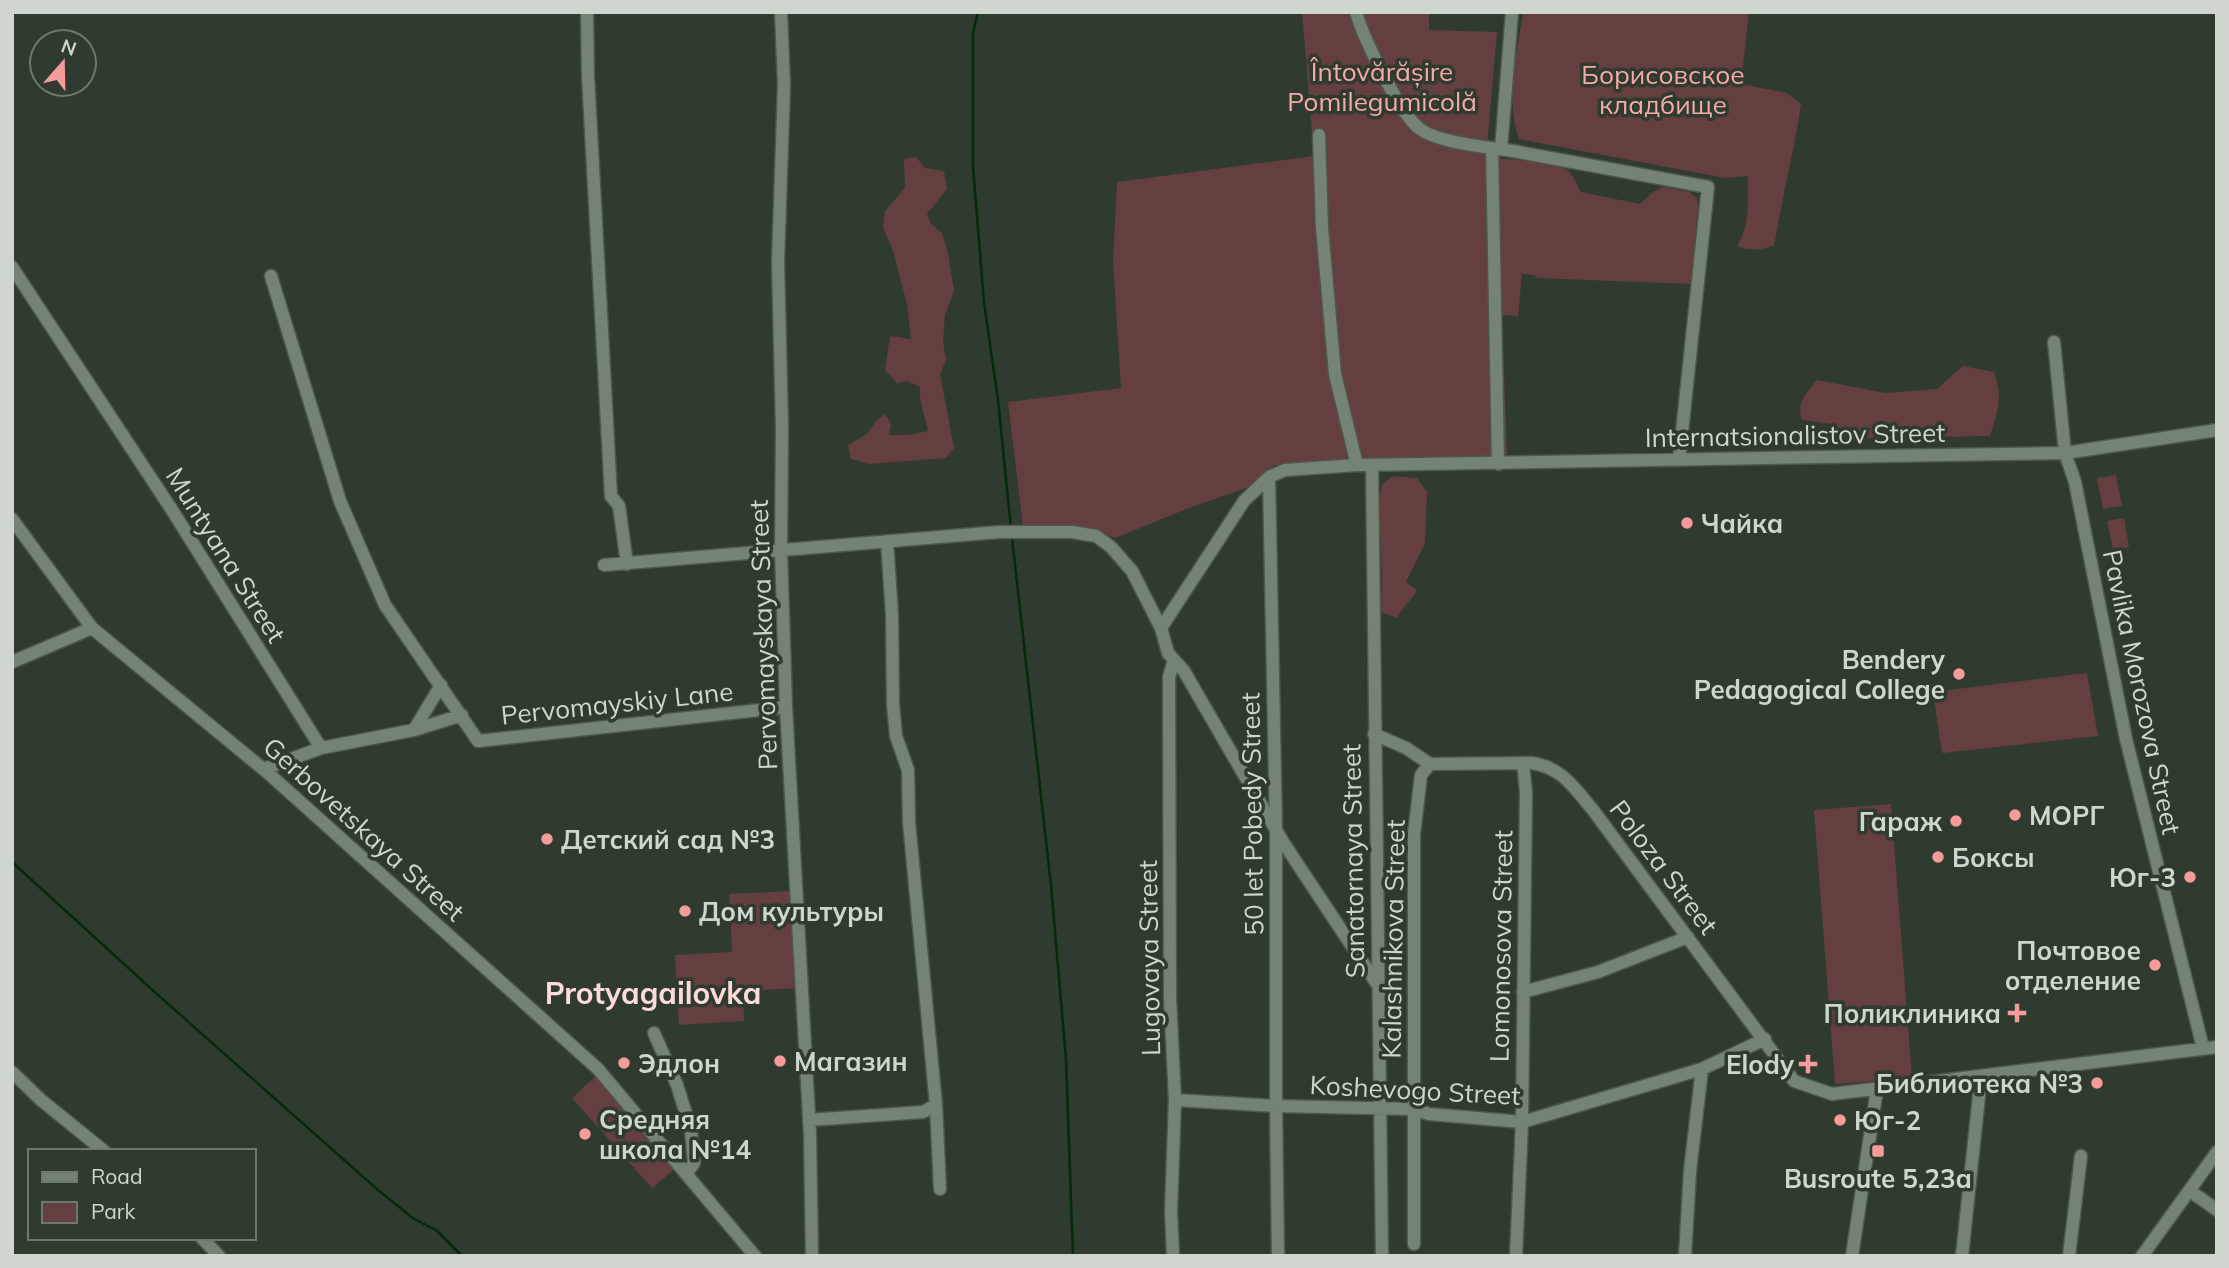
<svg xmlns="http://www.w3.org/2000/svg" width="2229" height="1268" font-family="Mulish,sans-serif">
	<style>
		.green { fill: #653f3f }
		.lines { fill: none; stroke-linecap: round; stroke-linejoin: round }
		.stream { stroke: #062908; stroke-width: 2.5 }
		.minor-casing { stroke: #4d584d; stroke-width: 15 }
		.minor { stroke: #758374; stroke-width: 12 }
		.poi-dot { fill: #f59b9c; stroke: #2e3b2e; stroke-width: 2.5 }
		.labels { text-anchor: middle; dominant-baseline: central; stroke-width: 7; stroke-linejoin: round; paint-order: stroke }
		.park-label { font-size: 26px; fill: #f8a9aa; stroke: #2e3b2e }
		.street-label { font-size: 26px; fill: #ced6ce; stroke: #2e3b2e }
		.poi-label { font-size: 26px; font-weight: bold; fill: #ced6ce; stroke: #2e3b2e; text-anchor: start }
		.quarter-label { font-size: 30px; font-weight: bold; fill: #fedad9; stroke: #2e3b2e }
	</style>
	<rect width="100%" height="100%" fill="#2e3b2e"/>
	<path class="green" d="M1302,12h127v18l68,2 -11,126c17,1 66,2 79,11 8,4 12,16 16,23l59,12 13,-12 10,-5 27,5 7,6 1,9 -7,77 -155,-6 -1,-3 -13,-1 -4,42 -16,-1 5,141 -232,9 -29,23 -57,20 -74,30 -26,-10 -66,-2 -15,-124 113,-14 -8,-128 4,-78 197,-26z
		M1523,12h226l-8,72 46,9 14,11c-7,48 -19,94 -27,142 -12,3 -25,6 -37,0 13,-20 11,-46 11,-70l-23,2 -206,-39c-14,-41 -2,-85 4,-127z
		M916,157l9,11 19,3 3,18 -20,25 4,10 11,9 6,20 6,38 -9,24 -2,26 3,19 -6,14 14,74 -8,10 -77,6 -18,-5 -3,-14 19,-11 8,-12 10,-8 6,10 -2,11h20l19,-4c-3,-17 -9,-26 -8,-44l-12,-6 -11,2 -12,-13 5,-34 21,3 -4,-35 -14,-53 -10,-23 2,-17 20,-23 -1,-29z
		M1963,366l31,6c9,24 4,40 -4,64l-124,2 -26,-4 -9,-10 -29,-4c-6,-17 4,-27 15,-40l68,13 52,-4z
		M2116,475l6,31 -19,3 -6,-31z
		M1392,476l25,2 10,14 -2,51 -19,39 11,8c-6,11 -15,18 -20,28l-16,-6 1,-38 -3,-71 3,-18z
		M2124,518l5,29 -16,3 -6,-29z
		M2087,673l11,63 -156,17 -9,-61z
		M1891,804l21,274 -77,6 -21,-274z
		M792,891l5,97 -54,3 1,30 -65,4 -4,-70 57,-3 -3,-58z
		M596,1076l81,91 -25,21 -80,-90z"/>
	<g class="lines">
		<path class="stream" d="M978,12l-5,21v134l11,135 14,98 13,128
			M1012,538l39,347 15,174 7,197
			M12,862l146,133 220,195 36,29 22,11 26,26"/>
		<g class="minor-casing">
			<path id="minor" d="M587,12l1,64 23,420 8,10 8,58
				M781,12l3,74 -6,176 4,166 -1,122 5,157 24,427 2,122
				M1356,12c7,25 44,103 64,117 19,14 68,18 93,22 65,12 130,24 195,36l-29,273
				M1319,135l3,93 13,146 22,91
				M1492,148l6,316
				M1501,149l11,-137
				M12,267l160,243 149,238 93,-18 48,-15
				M271,276l69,225 45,104 93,136 308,-34
				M2054,342l11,111 10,29 51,257 77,309
				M1372,466l10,790
				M12,519l80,109 176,145 330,296 157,187
				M604,565l395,-33h73l24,4 15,11 21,24 29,57 7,25 16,18 99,171 94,142
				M1161,628l83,-127 25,-24
				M12,662l80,-34
				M414,730l27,-45
				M1374,734l32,14 24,16 102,-1c31,5 42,25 61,47l201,271 38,13 385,-47
				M264,769l57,-21
				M1523,992l75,-20 90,-35
				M654,1033l23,52 14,45 3,33 -7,10
				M12,1072l29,28 63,51
				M1175,1100l101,6 137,3 16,5 93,8 180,-53 63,-30
				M936,1105l4,84
				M809,1120l114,-8 13,-7 -27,-283 -1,-52 -12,-34 -3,-32 -1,-89 -5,-74
				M2190,1191l27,19
				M202,1238l17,18
				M1414,1244v-410l7,-59 9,-11
				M1173,1256l-2,-45 4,-111 -5,-102 -1,-321 5,-17
				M1278,1256l-2,-150v-277l-7,-352 16,-7 72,-5 708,-12 152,-23
				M1516,1256l6,-134 4,-330 -3,-29
				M1685,1256l5,-85 12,-102
				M1852,1256l25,-167
				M1962,1256l19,-179
				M2069,1256l12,-100
				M2142,1256l75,-104"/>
		</g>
		<use href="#minor" class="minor"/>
	</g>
	<g class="poi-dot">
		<circle cx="1687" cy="523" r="7"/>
		<circle cx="1959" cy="674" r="7"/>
		<circle cx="2015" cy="815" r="7"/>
		<circle cx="1956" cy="821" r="7"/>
		<circle cx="547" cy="839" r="7"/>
		<circle cx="1938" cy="857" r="7"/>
		<circle cx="2190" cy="877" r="7"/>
		<circle cx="685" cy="911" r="7"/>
		<circle cx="2155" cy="965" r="7"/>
		<path d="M2013.5 1002.5h7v7h7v7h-7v7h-7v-7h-7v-7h7z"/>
		<circle cx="780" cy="1061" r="7"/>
		<circle cx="624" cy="1063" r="7"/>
		<path d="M1804.5 1053.5h7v7h7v7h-7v7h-7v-7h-7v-7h7z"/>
		<circle cx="2097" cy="1083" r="7"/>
		<circle cx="1840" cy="1120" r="7"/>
		<circle cx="585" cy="1134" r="7"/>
		<rect x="1871" y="1144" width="14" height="14" rx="3.5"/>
	</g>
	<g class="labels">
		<g class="park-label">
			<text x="1382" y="71">Întovărășire<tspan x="1382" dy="30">Pomilegumicolă</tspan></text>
			<text x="1663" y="74">Борисовское<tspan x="1663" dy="30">кладбище</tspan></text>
		</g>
		<g class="street-label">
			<text transform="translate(1795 435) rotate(-1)">Internatsionalistov Street</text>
			<text transform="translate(226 555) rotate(58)">Muntyana Street</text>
			<text transform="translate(763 635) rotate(-92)">Pervomayskaya Street</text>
			<text transform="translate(2142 692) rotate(78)">Pavlika Morozova Street</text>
			<text transform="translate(617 703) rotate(-6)">Pervomayskiy Lane</text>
			<text transform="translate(1252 814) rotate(-91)">50 let Pobedy Street</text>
			<text transform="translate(364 829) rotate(42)">Gerbovetskaya Street</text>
			<text transform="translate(1353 861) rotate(-91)">Sanatornaya Street</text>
			<text transform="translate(1664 867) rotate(53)">Poloza Street</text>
			<text transform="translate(1393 939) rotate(-89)">Kalashnikova Street</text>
			<text transform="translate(1501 946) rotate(-89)">Lomonosova Street</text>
			<text transform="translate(1149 958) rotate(-91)">Lugovaya Street</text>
			<text transform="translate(1415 1090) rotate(3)">Koshevogo Street</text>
		</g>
		<g class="poi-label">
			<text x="1701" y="523">Чайка</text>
			<text x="1945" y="659" text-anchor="end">Bendery<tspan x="1945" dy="30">Pedagogical College</tspan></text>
			<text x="2029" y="815">МОРГ</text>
			<text x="1942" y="821" text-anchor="end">Гараж</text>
			<text x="561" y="839">Детский сад №3</text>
			<text x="1952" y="857">Боксы</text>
			<text x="2176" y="877" text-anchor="end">Юг-3</text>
			<text x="699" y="911">Дом культуры</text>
			<text x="2141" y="950" text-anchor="end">Почтовое<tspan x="2141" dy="30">отделение</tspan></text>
			<text x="2001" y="1013" text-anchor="end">Поликлиника</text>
			<text x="794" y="1061">Магазин</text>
			<text x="638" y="1063">Эдлон</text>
			<text x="1794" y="1064" text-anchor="end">Elody</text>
			<text x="2083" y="1083" text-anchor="end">Библиотека №3</text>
			<text x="599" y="1119">Средняя<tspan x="599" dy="30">школа №14</tspan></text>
			<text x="1854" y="1120">Юг-2</text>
			<text x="1878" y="1178" text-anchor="middle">Busroute 5,23а</text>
		</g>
		<g class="quarter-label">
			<text x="653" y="993">Protyagailovka</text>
		</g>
	</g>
	<rect width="2229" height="1268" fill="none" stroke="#ced6ce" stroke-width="28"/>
	<rect x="28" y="1149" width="228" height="91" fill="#2e3b2e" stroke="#6e796e" stroke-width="2"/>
	<rect x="42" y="1172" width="35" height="10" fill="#758374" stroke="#6e796e" stroke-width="2"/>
	<text x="91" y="1184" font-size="21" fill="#ced6ce">Road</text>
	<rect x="42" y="1202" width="35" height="21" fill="#653f3f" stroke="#6e796e" stroke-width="2"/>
	<text x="91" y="1219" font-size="21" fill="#ced6ce">Park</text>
	<g transform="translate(63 63) rotate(20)"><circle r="33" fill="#2e3b2e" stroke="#6e796e" stroke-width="2"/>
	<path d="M0-5L12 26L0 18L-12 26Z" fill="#f59b9c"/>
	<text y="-10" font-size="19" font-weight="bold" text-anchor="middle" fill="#ced6ce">N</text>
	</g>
</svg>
